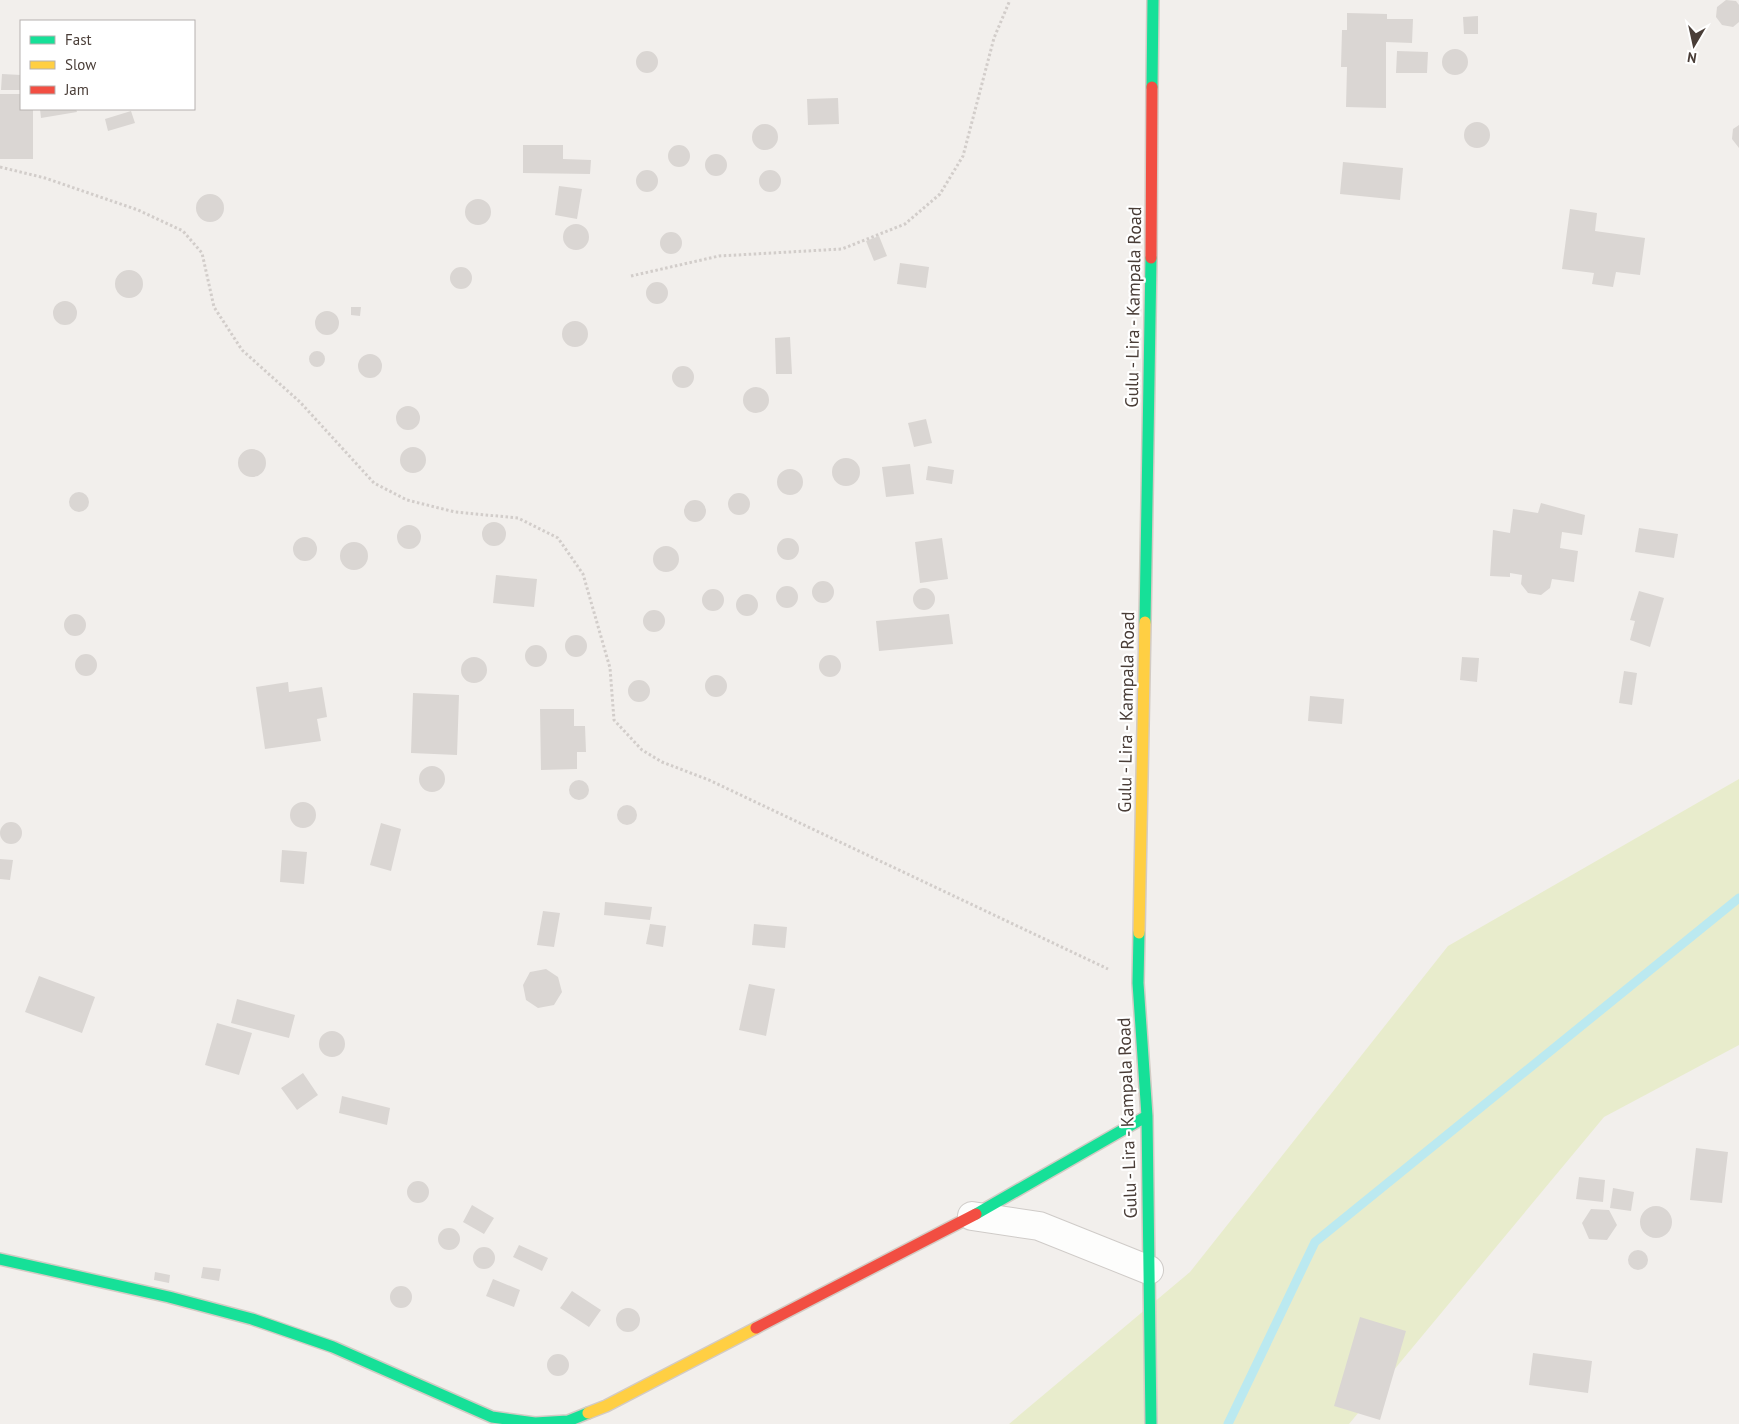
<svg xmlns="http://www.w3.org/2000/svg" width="1739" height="1424" font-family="'PT Sans',sans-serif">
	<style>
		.green { fill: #e8eccc }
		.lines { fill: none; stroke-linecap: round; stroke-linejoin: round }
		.stream { stroke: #bbe9f0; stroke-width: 9 }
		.building { fill: #dad6d3 }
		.street-casing { stroke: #cfcbc8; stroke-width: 30 }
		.fast-casing { stroke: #d3cbc4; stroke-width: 14 }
		.slow-casing { stroke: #d3cbc4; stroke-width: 14 }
		.jam-casing { stroke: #d3cbc4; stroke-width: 14 }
		.path { stroke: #d2cdca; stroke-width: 3; stroke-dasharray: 2.5 2.5; stroke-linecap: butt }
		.street { stroke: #fdfdfc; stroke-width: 28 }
		.fast { stroke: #16e098; stroke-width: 11 }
		.slow { stroke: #ffcf43; stroke-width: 11 }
		.jam { stroke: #f24e42; stroke-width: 11 }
		.labels { text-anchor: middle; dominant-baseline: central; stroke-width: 4.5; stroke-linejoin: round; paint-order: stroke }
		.street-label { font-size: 18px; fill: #493d37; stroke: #fff }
	</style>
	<rect width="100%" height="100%" fill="#f2efec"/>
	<path class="green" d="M1739,779v266l-135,72 -255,307h-340l181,-152 258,-326z"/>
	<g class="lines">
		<path class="stream" d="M1228,1424l87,-182 424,-344"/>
	</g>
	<path class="building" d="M1726,0l10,1 3,4v17l-6,5 -11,-2 -6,-8 1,-10z
		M1347,13l40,1v5h26l-1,24 -26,-1v66l-40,-1 1,-40h-6l1,-37h5z
		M1478,16v18h-14l-1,-17z
		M1442 62a13 13 0 1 1 26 0a13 13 0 1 1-26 0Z
		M636 62a11 11 0 1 1 22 0a11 11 0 1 1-22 0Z
		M1397,51l31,1 -1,21h-31z
		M2,74l19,1v15h-20z
		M0,94h21v15h12v50h-33z
		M838,98l1,26 -31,1 -1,-26z
		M40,109h36l1,3 -36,6z
		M131,111l4,12 -27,8 -3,-12z
		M1464 135a13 13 0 1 1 26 0a13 13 0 1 1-26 0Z
		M752 137a13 13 0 1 1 26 0a13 13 0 1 1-26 0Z
		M1739,125v23l-7,-9 1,-10z
		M668 156a11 11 0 1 1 22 0a11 11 0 1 1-22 0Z
		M523,145h40v14l28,1 -1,14 -67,-1z
		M705 165a11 11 0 1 1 22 0a11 11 0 1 1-22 0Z
		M1343,162l60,6 -3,32 -60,-6z
		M759 181a11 11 0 1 1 22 0a11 11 0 1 1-22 0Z
		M636 181a11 11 0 1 1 22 0a11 11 0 1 1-22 0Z
		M559,186l23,3 -5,30 -22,-4z
		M196 208a14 14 0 1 1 28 0a14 14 0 1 1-28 0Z
		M465 212a13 13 0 1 1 26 0a13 13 0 1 1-26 0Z
		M1570,209l27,4 -2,18 50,7 -5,37 -24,-3 -3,15 -21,-3 2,-11 -32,-4z
		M563 237a13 13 0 1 1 26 0a13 13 0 1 1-26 0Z
		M660 243a11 11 0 1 1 22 0a11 11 0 1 1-22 0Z
		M879,236l8,20 -13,5 -8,-20z
		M900,263l29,4 -3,21 -29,-4z
		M450 278a11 11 0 1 1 22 0a11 11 0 1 1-22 0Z
		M115 284a14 14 0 1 1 28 0a14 14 0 1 1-28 0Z
		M646 293a11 11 0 1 1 22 0a11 11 0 1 1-22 0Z
		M53 313a12 12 0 1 1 24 0a12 12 0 1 1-24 0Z
		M351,307h10l-1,9 -9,-1z
		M315 323a12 12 0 1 1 24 0a12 12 0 1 1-24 0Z
		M562 334a13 13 0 1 1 26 0a13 13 0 1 1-26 0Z
		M790,337l2,37h-16l-1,-36z
		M309 359a8 8 0 1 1 16 0a8 8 0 1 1-16 0Z
		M358 366a12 12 0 1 1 24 0a12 12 0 1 1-24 0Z
		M672 377a11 11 0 1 1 22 0a11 11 0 1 1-22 0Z
		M743 400a13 13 0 1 1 26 0a13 13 0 1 1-26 0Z
		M396 418a12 12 0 1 1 24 0a12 12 0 1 1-24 0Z
		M926,419l6,24 -18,4 -6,-24z
		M400 460a13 13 0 1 1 26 0a13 13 0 1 1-26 0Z
		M238 463a14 14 0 1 1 28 0a14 14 0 1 1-28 0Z
		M832 472a14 14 0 1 1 28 0a14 14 0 1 1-28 0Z
		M910,464l4,30 -28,3 -4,-30z
		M928,466l26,4 -2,14 -26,-4z
		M777 482a13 13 0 1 1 26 0a13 13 0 1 1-26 0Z
		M69 502a10 10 0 1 1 20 0a10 10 0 1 1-20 0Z
		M728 504a11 11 0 1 1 22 0a11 11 0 1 1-22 0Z
		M684 511a11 11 0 1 1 22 0a11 11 0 1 1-22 0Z
		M1541,503l44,12 -3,20 -20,-3 -2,16 18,3 -4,31 -22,-3 -2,9 -9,7 -13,-2 -7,-9 1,-9 -12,-2v4l-20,-1 3,-46 17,3 3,-24 25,4z
		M482 534a12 12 0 1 1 24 0a12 12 0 1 1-24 0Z
		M397 537a12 12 0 1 1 24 0a12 12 0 1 1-24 0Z
		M1639,528l39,6 -4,24 -39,-6z
		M293 549a12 12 0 1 1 24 0a12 12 0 1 1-24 0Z
		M777 549a11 11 0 1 1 22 0a11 11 0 1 1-22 0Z
		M942,538l6,41 -28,4 -5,-41z
		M340 556a14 14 0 1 1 28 0a14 14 0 1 1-28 0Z
		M653 559a13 13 0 1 1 26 0a13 13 0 1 1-26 0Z
		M496,575l41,4 -3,28 -41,-4z
		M812 592a11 11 0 1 1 22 0a11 11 0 1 1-22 0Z
		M776 597a11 11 0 1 1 22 0a11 11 0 1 1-22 0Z
		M913 599a11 11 0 1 1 22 0a11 11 0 1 1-22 0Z
		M702 600a11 11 0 1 1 22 0a11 11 0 1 1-22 0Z
		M1639,591l25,7 -14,49 -20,-7 5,-19 -5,-1z
		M736 605a11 11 0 1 1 22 0a11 11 0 1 1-22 0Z
		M643 621a11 11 0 1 1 22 0a11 11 0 1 1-22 0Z
		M64 625a11 11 0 1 1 22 0a11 11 0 1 1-22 0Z
		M949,614l4,30 -74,7 -3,-30z
		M565 646a11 11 0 1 1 22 0a11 11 0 1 1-22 0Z
		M525 656a11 11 0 1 1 22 0a11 11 0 1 1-22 0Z
		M75 665a11 11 0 1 1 22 0a11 11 0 1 1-22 0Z
		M819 666a11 11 0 1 1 22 0a11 11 0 1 1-22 0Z
		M461 670a13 13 0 1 1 26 0a13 13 0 1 1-26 0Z
		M1462,657l17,1 -2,24 -17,-2z
		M1624,671l13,2 -5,32 -13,-2z
		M705 686a11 11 0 1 1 22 0a11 11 0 1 1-22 0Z
		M628 691a11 11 0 1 1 22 0a11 11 0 1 1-22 0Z
		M288,682l1,10 33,-5 5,30 -10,2 4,22 -56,8 -9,-62z
		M413,693l46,2 -2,60 -46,-2z
		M1310,696l34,3 -2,25 -34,-3z
		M540,709h34v17h11l1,26h-9v17l-36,1z
		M419 779a13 13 0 1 1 26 0a13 13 0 1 1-26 0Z
		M569 790a10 10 0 1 1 20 0a10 10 0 1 1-20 0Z
		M290 815a13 13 0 1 1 26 0a13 13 0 1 1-26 0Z
		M617 815a10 10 0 1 1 20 0a10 10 0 1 1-20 0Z
		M0 833a11 11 0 1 1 22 0a11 11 0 1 1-22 0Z
		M381,823l20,6 -10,42 -21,-6z
		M282,850l25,2 -3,32 -24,-2z
		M0,859l13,1 -3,20 -10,-1z
		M605,902l47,5 -2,13 -46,-5z
		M543,911l17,2 -6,34 -17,-2z
		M650,924l16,2 -3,21 -17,-3z
		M754,924l33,3 -2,21 -33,-3z
		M546,969l12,8 4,15 -8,13 -16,3 -12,-8 -3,-15 7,-13z
		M39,976l56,21 -13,36 -57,-21z
		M749,984l26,5 -9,47 -27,-6z
		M237,999l58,16 -6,23 -58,-15z
		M217,1023l35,10 -13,42 -34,-10z
		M319 1044a13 13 0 1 1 26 0a13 13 0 1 1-26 0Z
		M303,1073l15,22 -21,15 -16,-22z
		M342,1096l48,12 -3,17 -48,-12z
		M1696,1148l32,4 -6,51 -32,-3z
		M1579,1177l26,3 -2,22 -27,-3z
		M407 1192a11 11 0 1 1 22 0a11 11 0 1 1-22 0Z
		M1613,1188l21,4 -3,19 -21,-3z
		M472,1205l22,13 -10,16 -21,-12z
		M1640 1222a16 16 0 1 1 32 0a16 16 0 1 1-32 0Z
		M1591,1209l18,1 8,15 -10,15 -18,-1 -7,-16z
		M438 1239a11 11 0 1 1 22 0a11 11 0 1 1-22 0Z
		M519,1245l29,13 -6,13 -29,-14z
		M473 1258a11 11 0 1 1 22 0a11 11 0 1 1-22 0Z
		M1628 1260a10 10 0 1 1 20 0a10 10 0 1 1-20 0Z
		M203,1267l18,2 -2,12 -18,-3z
		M155,1272l15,3 -1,8 -15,-3z
		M493,1279l27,11 -6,17 -28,-11z
		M390 1297a11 11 0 1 1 22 0a11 11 0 1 1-22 0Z
		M572,1291l29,19 -12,17 -29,-19z
		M616 1320a12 12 0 1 1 24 0a12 12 0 1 1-24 0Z
		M1360,1317l46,14 -26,89 -46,-14z
		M1533,1353l59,8 -4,32 -59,-8z
		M547 1365a11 11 0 1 1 22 0a11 11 0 1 1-22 0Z"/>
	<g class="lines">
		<g class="street-casing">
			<path id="street" d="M972,1216l67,10 110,44"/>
		</g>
		<g class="fast-casing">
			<path id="fast" d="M1152,87l1,-87
				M1145,622l6,-364
				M1139,933l-1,50 9,133 4,308
				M976,1214l171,-98
				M0,1259l169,38 83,22 81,28 159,70 43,6 33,-2 20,-8"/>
		</g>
		<g class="slow-casing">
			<path id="slow" d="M1139,933l6,-311
				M588,1413l18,-7 150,-78"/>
		</g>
		<g class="jam-casing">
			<path id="jam" d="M1151,258l1,-171
				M756,1328l220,-114"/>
		</g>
		<path class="path" d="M0,167l45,11 93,32 45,21 19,22 12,54 28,43 58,52 74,81 33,17 48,12 63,6 40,20 25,36 27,94 4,52 28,30 20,12 47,18 399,189
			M631,276l88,-20 123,-7 63,-25 35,-30 23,-38 31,-118 16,-38"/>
		<use href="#street" class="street"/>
		<use href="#fast" class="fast"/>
		<use href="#slow" class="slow"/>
		<use href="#jam" class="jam"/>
	</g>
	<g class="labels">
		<g class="street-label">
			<text transform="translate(1133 307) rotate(-89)">Gulu - Lira - Kampala Road</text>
			<text transform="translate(1126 712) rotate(-89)">Gulu - Lira - Kampala Road</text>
			<text transform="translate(1127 1118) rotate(-92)">Gulu - Lira - Kampala Road</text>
		</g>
	</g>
	<rect x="20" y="20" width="175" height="90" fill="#ffffff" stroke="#b6b1af"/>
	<rect x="30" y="36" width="25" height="8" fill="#16e098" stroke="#b6b1af"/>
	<text x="65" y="45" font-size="15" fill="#493d37">Fast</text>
	<rect x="30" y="61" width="25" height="8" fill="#ffcf43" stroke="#b6b1af"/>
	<text x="65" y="70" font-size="15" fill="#493d37">Slow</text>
	<rect x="30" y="86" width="25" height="8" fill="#f24e42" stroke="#b6b1af"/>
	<text x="65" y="95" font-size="15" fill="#493d37">Jam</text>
	<g transform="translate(1694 45) rotate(189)" stroke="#ffffff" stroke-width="4" paint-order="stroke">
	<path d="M0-4L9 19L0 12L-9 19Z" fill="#493d37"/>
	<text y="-8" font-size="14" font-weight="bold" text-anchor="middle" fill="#493d37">N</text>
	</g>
</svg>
